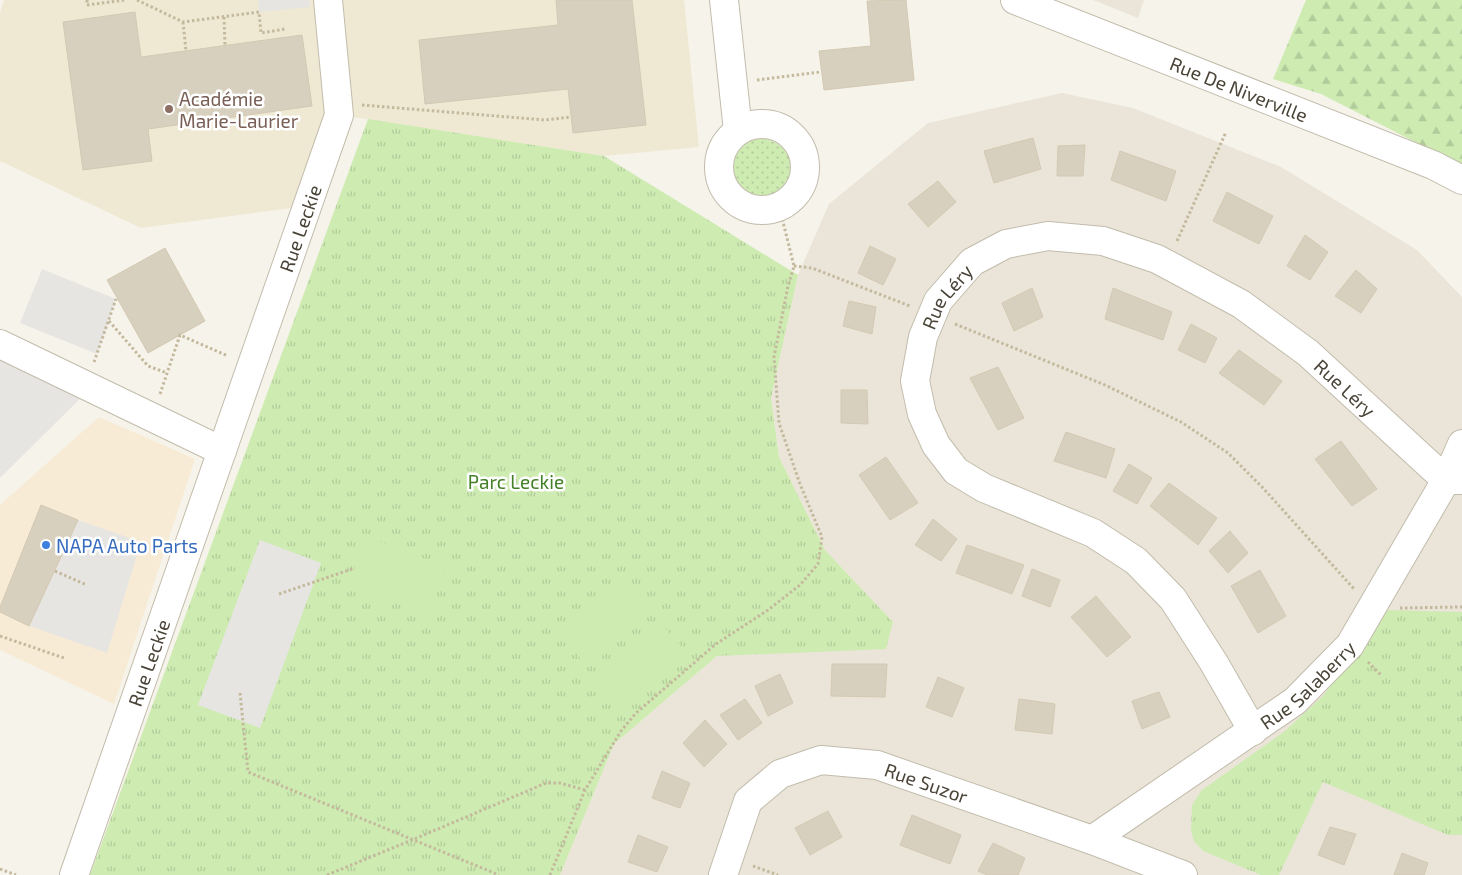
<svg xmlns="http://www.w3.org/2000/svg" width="1462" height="875" font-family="'Exo 2',sans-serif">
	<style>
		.residential { fill: #eae5d8 }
		.commercial { fill: #f8ebd5 }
		.education { fill: #efe9d4 }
		.grass { fill: url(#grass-dots) }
		.forest { fill: url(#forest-firs) }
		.park { fill: url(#park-tufts) }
		.pitch { fill: #ceebb2 }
		.parking { fill: #e7e5e2 }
		.building { fill: #d8d0bf; stroke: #d3c8b2 }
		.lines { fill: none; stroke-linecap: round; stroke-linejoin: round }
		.minor-casing { stroke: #c2bcac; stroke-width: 30 }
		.path { stroke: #c4b99d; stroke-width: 3; stroke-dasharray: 2.5 2.5; stroke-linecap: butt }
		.minor { stroke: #fff; stroke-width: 28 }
		.education-dot { fill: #8d6e63; stroke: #fff; stroke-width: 2 }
		.shop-dot { fill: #3f7fe0; stroke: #fff; stroke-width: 2 }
		.labels { text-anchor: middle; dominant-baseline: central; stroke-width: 5; stroke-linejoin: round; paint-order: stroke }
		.street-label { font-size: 19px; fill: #4a4438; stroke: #fff }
		.education-label { font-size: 19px; fill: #785e54; stroke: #fff; text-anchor: start }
		.park-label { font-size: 19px; fill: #438027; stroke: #fff }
		.shop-label { font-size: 19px; fill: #366cbe; stroke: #fff; text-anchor: start }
	</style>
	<defs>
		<pattern id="grass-dots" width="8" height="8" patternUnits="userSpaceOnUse" patternTransform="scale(1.25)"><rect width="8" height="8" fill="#ceebb2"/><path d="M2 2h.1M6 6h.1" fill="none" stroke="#b2cb9a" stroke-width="1.8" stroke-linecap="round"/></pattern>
		<pattern id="forest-firs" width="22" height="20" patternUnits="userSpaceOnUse" patternTransform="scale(1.25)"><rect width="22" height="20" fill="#ceebb2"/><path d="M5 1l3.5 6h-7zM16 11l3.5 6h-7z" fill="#b2cb9a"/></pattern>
		<pattern id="park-tufts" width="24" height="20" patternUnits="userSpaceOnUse" patternTransform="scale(1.25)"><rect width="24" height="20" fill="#ceebb2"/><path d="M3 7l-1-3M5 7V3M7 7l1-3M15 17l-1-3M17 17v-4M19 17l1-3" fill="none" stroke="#b2cb9a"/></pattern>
	</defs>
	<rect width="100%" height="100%" fill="#f6f3ea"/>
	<path class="residential" d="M1093,0h51l-6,18z
		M1062,93l71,15 148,59 136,83 45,47v578h-902l54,-131 103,-88 169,-8 7,-26 -68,-72 -46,-93 -8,-59 27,-123 31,-71 99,-81z"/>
	<path class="commercial" d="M99,417l96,42 -81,245 -114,-54v-145z"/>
	<path class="education" d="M4,0h680l15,147 -95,9 -264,-41 -33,91 -166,22 -141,-67v-148z"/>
	<path class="grass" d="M759,137c7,2 15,4 22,9 15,9 17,33 7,46 -4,6 -14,11 -19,15l-21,-3 -10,-6 -10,-19 -2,-12 10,-21 15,-8z"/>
	<path class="forest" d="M1306,0h156v166l-141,-72 -48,-15z"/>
	<path class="park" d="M368,119l236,37 194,119 -27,123 8,59 46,93 68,72 -7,27 -169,7 -103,88 -54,131h-470z
		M1385,610l77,2v223h-14l-125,-53 -44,93h-18l-58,-24 -9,-10 -3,-10 1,-26 10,-15 83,-59 38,-35 30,-39z"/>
	<path class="pitch" d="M366,536l80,31 -18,49 -80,-31z
		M625,582l25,29 -63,55 -25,-29z
		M658,620l25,29 -63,55 -26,-29z"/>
	<path class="parking" d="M258,0h51l1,7 -51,5z
		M42,269l74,30 -19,55 -77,-31z
		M0,344l91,44 -91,90z
		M78,520l63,22 -34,111 -78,-27z
		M260,540l61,23 -61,165 -62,-23z"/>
	<path class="building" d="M556,0h76l14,125 -73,8 -5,-44 -143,15 -6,-64 139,-15z
		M906,0l8,80 -90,10 -5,-39 52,-5 -4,-45z
		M135,12l6,45 161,-22 10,71 -164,23 4,32 -69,9 -20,-148z
		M1033,138l8,31 -47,14 -10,-32z
		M1085,145l-2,31h-26l1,-30z
		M1120,151l56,20 -10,30 -55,-21z
		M938,181l18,21 -28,25 -20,-23z
		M1227,192l46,24 -14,28 -46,-23z
		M1305,235l23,17 -18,28 -23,-14z
		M870,246l26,13 -13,26 -25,-12z
		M165,248l40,73 -57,32 -41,-73z
		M1356,270l21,19 -16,24 -26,-17z
		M1032,288l11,29 -29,14 -12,-28z
		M1113,288l59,24 -9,28 -58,-21z
		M849,301l27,6 -4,27 -29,-8z
		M1191,324l26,14 -12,25 -27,-13z
		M1239,350l43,31 -18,24 -45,-32z
		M998,367l26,51 -26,12 -28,-52z
		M841,390h26l1,34 -27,-1z
		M1066,432l49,17 -9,29 -52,-17z
		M1341,441l36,48 -25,17 -37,-47z
		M886,457l32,46 -28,17 -31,-45z
		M1129,464l23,14 -15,26 -24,-13z
		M1169,483l48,35 -19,27 -48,-39z
		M41,505l37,15 -49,106 -29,-14v-5z
		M933,519l24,20 -16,22 -26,-16z
		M1230,531l18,22 -20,20 -19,-22z
		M967,545l57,20 -12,29 -56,-21z
		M1032,569l28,11 -10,27 -28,-11z
		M1260,570l26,46 -28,17 -27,-47z
		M1096,596l35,41 -24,20 -36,-40z
		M832,664h55l-2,33 -54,-1z
		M780,674l13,29 -25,13 -13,-30z
		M938,677l26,11 -12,29 -26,-10z
		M1159,692l11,25 -28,12 -10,-28z
		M745,699l17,24 -24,17 -18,-25z
		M1019,699l36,5 -3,30 -37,-4z
		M705,720l22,24 -23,23 -21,-24z
		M662,771l28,12 -10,25 -28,-10z
		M828,811l14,26 -32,18 -15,-27z
		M912,815l49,20 -11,29 -50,-19z
		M1330,827l26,7 -12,31 -26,-10z
		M638,835l30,12 -11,25 -29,-10z
		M993,843l32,15 -7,17h-31l-9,-4z
		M1402,853l26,10 -4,12h-30z"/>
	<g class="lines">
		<g class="minor-casing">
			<g id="minor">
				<path d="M724,0l14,131"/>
				<path id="s1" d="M1015,0l418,165 29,15"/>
				<circle cx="762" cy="167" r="43"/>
				<path d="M0,344l222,107"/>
				<path id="s2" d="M1253,731l-39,-68 -41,-64 -37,-38 -43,-28 -109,-45 -28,-17 -20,-26 -14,-31 -7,-33 8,-44 15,-36 34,-39 34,-18 42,-8 55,5 54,18 84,45 67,49 138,127 16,-36"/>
				<path id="s3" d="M1092,840l203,-139 55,-56 96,-165h16"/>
				<path id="s4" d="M74,875l265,-760 -11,-115"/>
				<path id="s5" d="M723,875l25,-74 32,-27 41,-14 56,5 215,75 91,35"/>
			</g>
		</g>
		<path class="path" d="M87,0v5l38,-5
			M137,0l46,22 76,-10 2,21 24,-4
			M224,17l1,28
			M183,22l3,29
			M757,80l63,-8
			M362,105l183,15 26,-3
			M1177,241l49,-109
			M794,266l18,2 98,38
			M109,321l39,45 19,7
			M955,324l150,61 76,37 47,31 35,35 92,102
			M94,362l22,-63
			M160,394l20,-59 48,21
			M55,571l32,14
			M279,594l76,-26
			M1400,608l62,-1
			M0,636l64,22
			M1368,662l14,14
			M240,693l8,79 251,103
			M753,866l25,9
			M0,869l16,6
			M327,875l85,-35 134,-57h14l25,7
			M550,875l35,-85 36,-59 15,-18 80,-69 52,-34 32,-25 18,-21 4,-27 -22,-53 -21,-61 -5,-66 14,-71 6,-20 -15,-60"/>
		<use href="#minor" class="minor"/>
	</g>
	<circle class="education-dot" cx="169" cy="109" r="5"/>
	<circle class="shop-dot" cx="46" cy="545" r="5"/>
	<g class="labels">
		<g class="street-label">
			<text stroke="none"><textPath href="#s1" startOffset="241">Rue De Niverville</textPath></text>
			<text stroke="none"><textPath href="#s4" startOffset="685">Rue Leckie</textPath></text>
			<text stroke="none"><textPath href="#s2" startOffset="602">Rue Léry</textPath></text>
			<text stroke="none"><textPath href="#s2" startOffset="1068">Rue Léry</textPath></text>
			<text stroke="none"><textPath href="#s4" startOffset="225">Rue Leckie</textPath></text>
			<text stroke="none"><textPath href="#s3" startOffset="266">Rue Salaberry</textPath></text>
			<text stroke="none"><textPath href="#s5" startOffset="272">Rue Suzor</textPath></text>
		</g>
		<g class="education-label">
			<text x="179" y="98">Académie<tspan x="179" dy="22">Marie-Laurier</tspan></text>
		</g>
		<g class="park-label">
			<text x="516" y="481">Parc Leckie</text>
		</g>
		<g class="shop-label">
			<text x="56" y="545">NAPA Auto Parts</text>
		</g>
	</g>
</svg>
